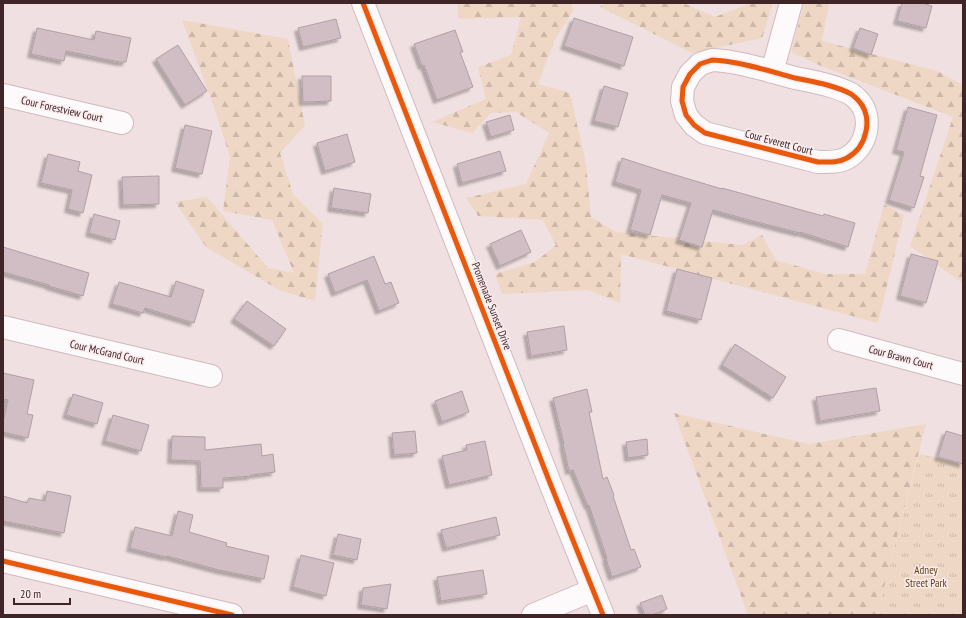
<svg xmlns="http://www.w3.org/2000/svg" width="966" height="618" font-family="'PT Sans Narrow',sans-serif">
	<style>
		.forest { fill: url(#forest-firs) }
		.park { fill: url(#park-tufts) }
		.building { fill: #d1bec4; stroke: #b19fa4; filter: url(#shadow) }
		.lines { fill: none; stroke-linecap: round; stroke-linejoin: round }
		.minor-casing { stroke: #d0babd; stroke-width: 24 }
		.minor { stroke: #fdfafb; stroke-width: 22 }
		.cycleway-casing { stroke: #faebed; stroke-width: 8 }
		.cycleway { stroke: #e8590c; stroke-width: 5 }
		.labels { text-anchor: middle; dominant-baseline: central; stroke-width: 3; stroke-linejoin: round; paint-order: stroke }
		.street-label { font-size: 11px; fill: #3f2528; stroke: #faebed }
		.park-label { font-size: 11px; fill: #5e3f12; stroke: #faebed }
	</style>
	<defs>
		<pattern id="forest-firs" width="22" height="20" patternUnits="userSpaceOnUse"><rect width="22" height="20" fill="#eed7c4"/><path d="M5 1l3.5 6h-7zM16 11l3.5 6h-7z" fill="#cdb8a8"/></pattern>
		<pattern id="park-tufts" width="24" height="20" patternUnits="userSpaceOnUse"><rect width="24" height="20" fill="#eed7c4"/><path d="M3 7l-1-3M5 7V3M7 7l1-3M15 17l-1-3M17 17v-4M19 17l1-3" fill="none" stroke="#cdb8a8"/></pattern>
		<filter id="shadow"><feDropShadow dx="-3.5" dy="3.5" stdDeviation="1" flood-color="#0004"/></filter>
	</defs>
	<rect width="100%" height="100%" fill="#f1e0e2"/>
	<path class="forest" d="M457,3h115l1,8 -18,28 -17,45 32,9 16,71 5,53 25,15 126,13 20,-10 14,25 49,14h40l19,-69 20,10 -26,108 -257,-69 -1,49 -32,-13 -86,4 -7,-20 40,-12 21,-17 -13,-25 -65,-4 -12,-18 60,-14 23,-51 -33,-21 -25,1 -19,20 -40,-11 54,-23 -8,-32 33,-12 10,-38 -62,2z
		M604,3h79l32,14 33,-13v-1h25l-11,35 -70,15 -92,-46z
		M804,3h25l-7,38 115,30 26,14v198l-53,-37 43,-129 -134,-52 -28,-13z
		M182,20l106,19 17,87 -25,27 13,41 30,30 -8,77 -36,-11 -73,-43 -31,-45 32,-5 61,71 26,5 -22,-53 -49,-9 7,-54 -14,-44z
		M674,413l135,31 117,-20 -49,191h-129z"/>
	<path class="park" d="M919,454l44,10v151h-86z"/>
	<path class="building" d="M902,3h20l10,3 -6,22 -29,-7z
		M574,18l59,19 -9,29 -60,-20z
		M336,19l5,19 -38,9 -5,-19z
		M37,28l57,12 2,-9 35,7 -5,24h-6l-54,-11 -2,10 -33,-7z
		M860,28l18,6 -7,21 -18,-7z
		M455,30l8,22h-3l13,35 -36,13 -13,-35 -2,1 -8,-22z
		M178,45l29,46 -22,14 -29,-46z
		M302,76h29v25l-28,1z
		M604,86l24,7 -10,34 -24,-6z
		M908,107l29,8 -17,61 4,1 -10,31 -25,-8 15,-48 -8,-2z
		M510,115l4,15 -23,7 -5,-15z
		M185,125l27,6 -10,43 -27,-6z
		M347,134l8,28 -30,9 -8,-28z
		M500,151l6,20 -44,12 -5,-19z
		M48,154l32,8 -2,9 14,4 -9,38 -15,-4 4,-19 -31,-7z
		M622,158l40,13 60,18v-1l101,28 1,-2 31,9 -7,24 -48,-15v1l-51,-13 -36,-10 -11,37 -23,-7 12,-37 -29,-8 -12,40 -20,-5 11,-40 -26,-8z
		M159,176v28l-36,1 -1,-28z
		M334,188l37,6 -3,19 -37,-5z
		M94,214l26,7 -5,19 -26,-7z
		M521,230l10,22 -31,14 -10,-22z
		M3,247l86,26 -6,23 -34,-10v-1l-46,-13z
		M911,254l27,7 -12,42 -26,-7z
		M374,256l11,28 6,-2 8,21 -20,8 -12,-31 -32,13 -7,-19z
		M677,269l35,9 -11,42 -35,-9z
		M176,281l28,9 -10,33 -49,-15 -2,5 -31,-9 7,-22 52,15z
		M247,301l39,28 -12,17 -40,-27z
		M564,326l3,24 -36,6 -4,-24z
		M735,344l51,33 -13,21 -51,-33z
		M3,373l31,7 -7,34 6,1 -5,23 -25,-6v-10l5,-22 -5,-1z
		M876,388l4,23 -60,10 -4,-24z
		M587,389l5,23h-3l14,67 4,-2 7,18 -1,1 18,54 3,-1 7,18 -29,10 -6,-18 1,-1 -18,-53 -1,1 -15,-36 -4,1 -6,-27h1l-11,-46z
		M462,391l7,21 -27,10 -7,-21z
		M73,394l30,9 -6,21 -31,-9z
		M113,415l36,10 -8,26 -36,-10z
		M415,431l2,22 -23,2 -2,-22z
		M946,431l17,5v28l-25,-7z
		M172,436l33,1v13l56,-6 1,12 11,-2 2,18 -24,3v1l-28,2v10h-22l-1,-27 -29,-1z
		M647,439l1,16 -20,3 -2,-16z
		M485,441l7,34 -43,10 -7,-29 25,-6 -1,-5z
		M47,491l24,5 -7,37 -61,-12v-25l24,7 2,-5 16,3z
		M178,511l15,4 -4,17 38,11 -1,3 43,10 -5,23 -45,-9 -52,-14 -1,1 -36,-9 5,-21 37,9z
		M496,517l4,18 -54,13 -5,-18z
		M338,534l23,5 -4,21 -24,-5z
		M301,555l33,8 -8,33 -33,-9z
		M483,570l4,24 -46,7 -4,-24z
		M391,584l-4,25 -26,-4 2,-17z
		M662,595l5,14 -15,6h-7l-5,-12z"/>
	<g class="lines">
		<g class="minor-casing">
			<path id="minor" d="M363,3l187,480 53,132
				M712,60c26,1 57,11 83,18 19,4 39,7 56,16 3,2 5,4 7,6 16,17 9,47 -11,58 -9,5 -19,4 -29,4l-113,-29 -11,-8 -8,-10 -4,-14 1,-14 7,-13 10,-10z
				M772,72l19,-69
				M3,95l119,28
				M3,327l208,49
				M839,340l124,34
				M3,561l229,54
				M533,615l60,-25"/>
		</g>
		<use href="#minor" class="minor"/>
		<g class="cycleway-casing">
			<path id="cycleway" d="M363,3l187,480 53,132
				M712,60c26,1 57,11 83,18 19,4 39,7 56,16 3,2 5,4 7,6 16,17 9,47 -11,58 -9,5 -19,4 -29,4l-113,-29 -11,-8 -8,-10 -4,-14 1,-14 7,-13 10,-10z
				M3,561l229,54"/>
		</g>
		<use href="#cycleway" class="cycleway"/>
	</g>
	<g class="labels">
		<g class="street-label">
			<text transform="translate(62 109) rotate(13)">Cour Forestview Court</text>
			<text transform="translate(779 142) rotate(15)">Cour Everett Court</text>
			<text transform="translate(492 306) rotate(69)">Promenade Sunset Drive</text>
			<text transform="translate(107 352) rotate(13)">Cour McGrand Court</text>
			<text transform="translate(901 357) rotate(15)">Cour Brawn Court</text>
		</g>
		<g class="park-label">
			<text x="926" y="570">Adney<tspan x="926" dy="13">Street Park</tspan></text>
		</g>
	</g>
	<rect width="966" height="618" fill="none" stroke="#3f2528" stroke-width="8"/>
	<path d="M14 598v6h56v-6" fill="none" stroke="#3f2528" stroke-width="2"/>
	<text x="20" y="598" font-size="12" fill="#3f2528" stroke="#faebed" stroke-width="3" paint-order="stroke">20 m</text>
</svg>
